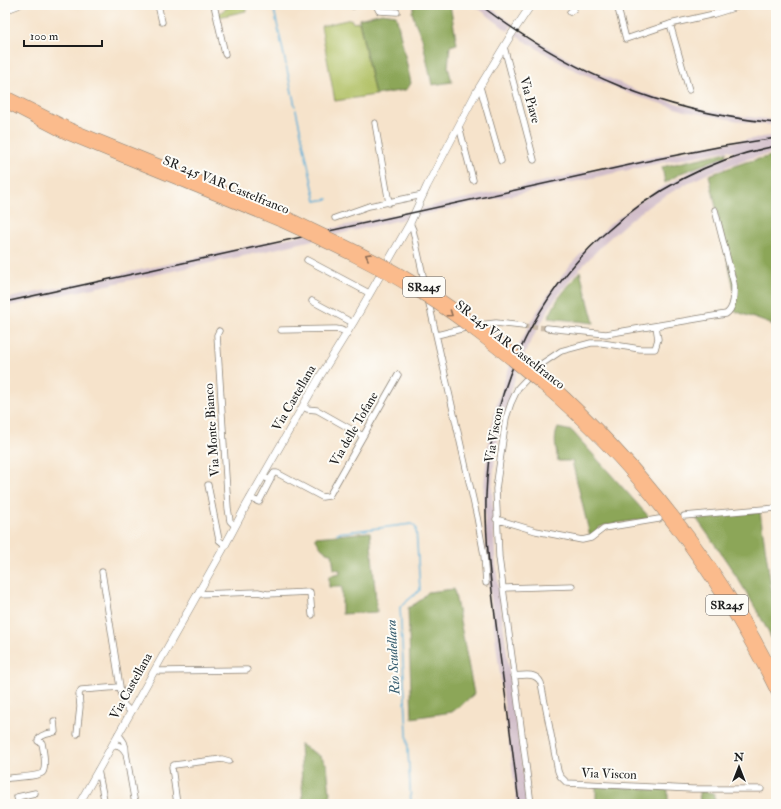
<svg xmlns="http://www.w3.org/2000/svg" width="781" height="809" font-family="'IM FELL Double Pica',serif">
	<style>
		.industrial { fill: #d1bdc9 }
		.green { fill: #b0c063; stroke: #666e40 }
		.forest { fill: #8ca659; stroke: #54613a }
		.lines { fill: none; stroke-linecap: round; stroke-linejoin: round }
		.stream { stroke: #5baed7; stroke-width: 1.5 }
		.minor-tunnel { stroke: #cabba8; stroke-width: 5.5; stroke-dasharray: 5.5 3; stroke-linecap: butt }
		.minor-casing { stroke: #898074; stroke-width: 7 }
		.tertiary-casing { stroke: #898074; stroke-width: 8 }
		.trunk-casing { stroke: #898074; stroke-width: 10 }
		.minor { stroke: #fff; stroke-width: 5.5 }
		.tertiary { stroke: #fff; stroke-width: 7 }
		.trunk { stroke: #fbbb8c; stroke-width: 9 }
		.rail { stroke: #1c1c1c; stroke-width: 1.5 }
		.trunk-bridge-casing { stroke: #898074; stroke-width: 10; stroke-linecap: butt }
		.trunk-bridge { stroke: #fbbb8c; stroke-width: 9 }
		.oneway { stroke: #8c6c54 }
		.labels { text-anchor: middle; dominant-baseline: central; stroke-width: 4; stroke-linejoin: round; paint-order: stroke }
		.shield { fill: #fdfcf7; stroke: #605f5e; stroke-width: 1 }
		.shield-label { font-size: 12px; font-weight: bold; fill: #1c1c1c }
		.street-label { font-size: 13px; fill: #1c1c1c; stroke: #fdfcf7 }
		.water-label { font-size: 14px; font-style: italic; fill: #385e70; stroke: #fdfcf7 }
	</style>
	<rect width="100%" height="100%" fill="#fdfcf7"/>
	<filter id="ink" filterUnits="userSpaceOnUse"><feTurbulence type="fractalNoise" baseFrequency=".025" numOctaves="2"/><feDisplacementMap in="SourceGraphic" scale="8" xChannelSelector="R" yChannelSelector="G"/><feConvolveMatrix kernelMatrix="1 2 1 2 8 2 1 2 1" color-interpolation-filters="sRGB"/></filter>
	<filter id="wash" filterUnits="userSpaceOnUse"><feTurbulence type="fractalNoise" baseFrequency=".012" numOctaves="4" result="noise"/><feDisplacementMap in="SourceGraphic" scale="16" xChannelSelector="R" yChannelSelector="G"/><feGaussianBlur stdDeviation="0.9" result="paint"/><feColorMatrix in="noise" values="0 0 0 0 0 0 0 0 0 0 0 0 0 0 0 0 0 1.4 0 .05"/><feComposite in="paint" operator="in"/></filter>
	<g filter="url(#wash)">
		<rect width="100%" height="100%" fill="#f6e3cb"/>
		<path class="industrial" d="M474,5h13l26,19 -5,7z
			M519,30l58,34 66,29 40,12 49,10 44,5v5l-21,-1 -70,-13 -55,-17 -62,-27 -53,-32z
			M776,135v18l-25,5 -40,14 -25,12 -30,17 -26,19 -25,22 -31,33 -21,27 -25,44 -12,28 -14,48 -7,33 -3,33 3,67 4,38 28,211h-10l-23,-176 -6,-54 -5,-78 6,-61 8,-32 10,-30 13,-30 13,-25 16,-25 22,-29 39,-40 44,-32 41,-23 36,-14 3,-3 -5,-2 -64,12 -248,54 5,-8 236,-52 55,-11z
			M412,211l-4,7 -142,33 -261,56v-8z"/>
		<path class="green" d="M232,5h13l1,6 -27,6 -1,-3z
			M351,19l2,4 6,-1 16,73 -40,6 -14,-75z"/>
		<path class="forest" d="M415,5h35l7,39 -7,2 -2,21 4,15 -20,3 -10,-47 -7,-16 -3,-10z
			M382,13l14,2 15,68 -3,5 -3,2 -30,5 -16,-76z
			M727,152l-1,4 -45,17 -16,10 -3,-16z
			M776,155v171l-44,-16 3,-16 -26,-119 37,-13z
			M580,271l14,52 -46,-5 10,-19z
			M558,428l14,3 78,87 -44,7 -6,2 -10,9 -18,-75h-14c-2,-11 -5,-23 0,-33z
			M760,512l16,109v27c-21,-46 -50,-89 -80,-130z
			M370,532l7,80 -35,2v-27h-13v-11l11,-2v-4l-6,-1 -2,-16c-10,0 -13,-8 -17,-16z
			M454,589l20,105 -9,8 -13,10 -40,6 -4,-110 10,-6 10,-10z
			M300,744l21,13 6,8 4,39h-28z
			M596,786l72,4v14h-72z
			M699,791l15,2 1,11h-15z"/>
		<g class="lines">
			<path class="stream" d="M273,5l22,101
				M296,110l20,91 12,-2
				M337,533l75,-9 3,2 1,3 4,61 -20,17 11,197"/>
		</g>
	</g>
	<g filter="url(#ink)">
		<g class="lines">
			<path class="minor-tunnel" d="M523,326l24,2"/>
			<g class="minor-casing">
				<path id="minor" d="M158,5l4,17
					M214,5l11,49
					M353,5v1
					M376,5l3,6 18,1
					M617,5l9,34 44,-15 44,-10 29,-9
					M570,12l4,-3v-4
					M670,24l19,66
					M504,47l30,113
					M480,87l21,74
					M375,123l14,80
					M459,126l14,54
					M335,218l34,-12 54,-11
					M410,223l3,7 13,59
					M307,260l62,33
					M428,299l49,218 7,38 2,28
					M312,301l41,22
					M477,325l19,-2 27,3
					M547,328l59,6 120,-20c9,-6 8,-21 8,-30l-19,-74
					M281,330l55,-1 5,1 6,3
					M219,331l-2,4 11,173 2,13 5,5
					M437,335l32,-8
					M303,406l4,3 10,1 46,26
					M263,476l6,4 5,-7h3l45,24 7,-1 69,-121
					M208,485l11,55 6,5
					M250,498l9,4 12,-23
					M684,516l92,-8
					M496,519l40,12 46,9 9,-2 13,-10 55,-9
					M102,572l18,115 4,18 7,7
					M504,588l68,-2
					M197,594l61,-2 9,2 43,-2 2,23
					M155,670l4,1 88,-1
					M514,676c10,-1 22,-4 27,7l17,88 2,5 7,7 125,6h69
					M77,734l3,-27 -1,-13 2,-4 39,-3
					M118,734c6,7 8,10 8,19l9,51
					M112,746c6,-3 11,2 14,7
					M98,770l7,34
					M5,779c7,-2 35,-2 38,-7 4,-7 0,-22 -1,-29l-4,-2c1,-7 11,-7 17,-9l-1,-11
					M19,804l-2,-7 18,-4
					M177,804l-5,-37 2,-2 48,-6 7,2
					M531,804l-32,-247 -3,-68 10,-71 5,-15 7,-15 22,-23 21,-14 30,-8h11l38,6h15l3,-10 -2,-13"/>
			</g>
			<g class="tertiary-casing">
				<path id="tertiary" d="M5,10l13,-5
					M79,804l143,-253 25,-47 72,-126 34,-55 57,-100 17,-37 50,-95 34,-56 20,-30"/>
			</g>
			<g class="trunk-casing">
				<path id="trunk" d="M5,95l66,33 214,87
					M5,103l60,31 215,88
					M549,381c92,83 172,184 227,296
					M542,386c99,83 177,192 234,307"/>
			</g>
			<use href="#minor" class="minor"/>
			<use href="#tertiary" class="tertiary"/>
			<use href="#trunk" class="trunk"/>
			<path class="rail" d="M480,5c92,69 180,107 296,118
				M5,302l652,-143 61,-12 58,-9
				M519,804c-6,-52 -13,-104 -20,-156 -6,-50 -14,-101 -13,-152 3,-98 44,-194 117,-261 48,-44 108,-77 173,-89"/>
			<g class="trunk-bridge-casing">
				<path id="trunk-bridge" d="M285,215c42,21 87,40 127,65 49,30 93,65 137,101
					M280,222c50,23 100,46 146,76 41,26 78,57 116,88"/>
			</g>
			<use href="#trunk-bridge" class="trunk-bridge"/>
		</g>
		<defs><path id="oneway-chevron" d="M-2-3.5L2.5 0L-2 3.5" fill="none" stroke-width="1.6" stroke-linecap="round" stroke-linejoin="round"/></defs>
		<g class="oneway">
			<use href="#oneway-chevron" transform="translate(368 256) rotate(-152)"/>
			<use href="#oneway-chevron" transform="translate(450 314) rotate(35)"/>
		</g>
	</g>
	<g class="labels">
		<g class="shield">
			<rect x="403" y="277" width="42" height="20" rx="3"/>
			<rect x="706" y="595" width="42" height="20" rx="3"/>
		</g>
		<g class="shield-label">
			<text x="424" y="287">SR245</text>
			<text x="727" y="605">SR245</text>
		</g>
		<g class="street-label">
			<text transform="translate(530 100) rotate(75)">Via Piave</text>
			<text transform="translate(226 185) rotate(22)">SR 245 VAR Castelfranco</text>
			<text transform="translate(510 345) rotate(38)">SR 245 VAR Castelfranco</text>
			<text transform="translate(294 398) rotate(-60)">Via Castellana</text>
			<text transform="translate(354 429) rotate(-60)">Via delle Tofane</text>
			<text transform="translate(212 430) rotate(-94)">Via Monte Bianco</text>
			<text transform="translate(494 435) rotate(-80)">Via Viscon</text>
			<text transform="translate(131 686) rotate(-61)">Via Castellana</text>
			<text transform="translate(609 774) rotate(2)">Via Viscon</text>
		</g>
		<g class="water-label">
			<text transform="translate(393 657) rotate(-93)">Rio Scudellara</text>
		</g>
	</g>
	<rect width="781" height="809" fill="none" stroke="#fdfcf7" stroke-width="20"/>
	<g transform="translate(739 767)" stroke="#fdfcf7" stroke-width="3" paint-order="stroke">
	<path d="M0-3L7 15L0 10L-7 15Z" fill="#1c1c1c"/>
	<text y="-6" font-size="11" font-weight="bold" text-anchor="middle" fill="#1c1c1c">N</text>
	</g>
	<path d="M24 40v6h78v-6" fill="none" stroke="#1c1c1c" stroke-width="2"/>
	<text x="30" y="40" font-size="12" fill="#1c1c1c" stroke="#fdfcf7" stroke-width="3" paint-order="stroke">100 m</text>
</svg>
